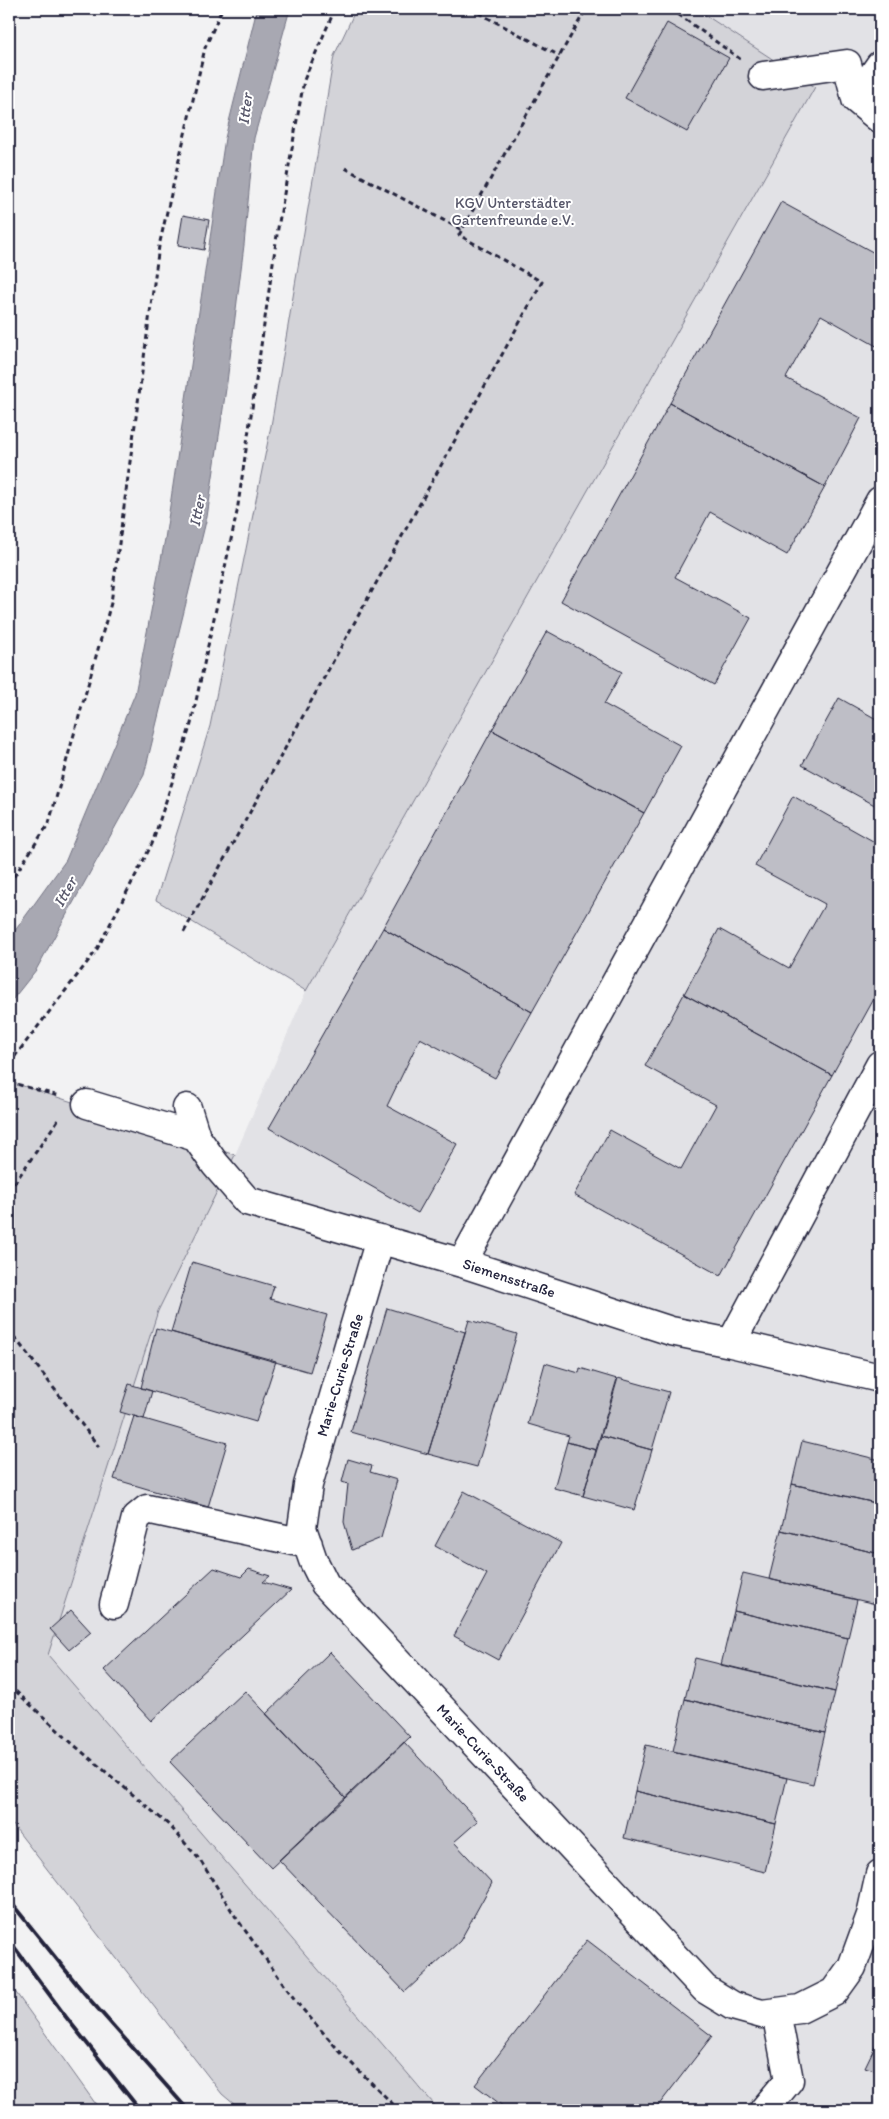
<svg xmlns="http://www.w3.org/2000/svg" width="889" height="2119" font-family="Itim,sans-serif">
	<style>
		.built { fill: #e2e2e6 }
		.green { fill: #d3d3d8; stroke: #7a7a8a }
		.water { fill: #a8a8b2; stroke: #727282 }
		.building { fill: #bebec6; stroke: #22223b }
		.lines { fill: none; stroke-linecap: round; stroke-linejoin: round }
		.minor-casing { stroke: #22223b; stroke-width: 31 }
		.path { stroke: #22223b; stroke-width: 3; stroke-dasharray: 5 4; stroke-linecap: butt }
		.minor { stroke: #fff; stroke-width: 28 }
		.rail { stroke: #22223b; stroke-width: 4 }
		.labels { text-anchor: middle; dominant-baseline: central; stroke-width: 4; stroke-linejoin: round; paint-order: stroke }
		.park-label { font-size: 15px; fill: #57576a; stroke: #fff }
		.street-label { font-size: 15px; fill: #22223b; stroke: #fff }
		.water-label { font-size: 16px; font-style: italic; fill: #58586b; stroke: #fff }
	</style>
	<rect width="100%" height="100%" fill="#f2f2f3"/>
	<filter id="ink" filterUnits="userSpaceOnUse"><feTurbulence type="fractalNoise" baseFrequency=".02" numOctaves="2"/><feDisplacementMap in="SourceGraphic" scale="10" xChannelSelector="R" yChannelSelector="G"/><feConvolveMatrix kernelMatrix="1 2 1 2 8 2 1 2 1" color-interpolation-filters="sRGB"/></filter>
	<g filter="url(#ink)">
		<path class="built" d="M696,9h184v2101h-441l-391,-455 110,-344 77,-156 71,-164 509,-904z"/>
		<path class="green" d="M356,9h340l119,78 -509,904 -150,-91 54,-174 61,-300 63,-370z
			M14,1083l221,72 -77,156 -110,344 391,455h-198l-19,-16 -213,-274v-731z
			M9,1983l91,127h-91z"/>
		<path class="water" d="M257,9h33l-36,129 -10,107 -17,137 -20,135 -63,258 -108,195 -27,34v-65l57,-79 69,-166 30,-155 60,-401z"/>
		<path class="building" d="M667,23l62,35 -42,74 -62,-34z
			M781,202l99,54v92l-59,-33 -35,63 75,40 -36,69 -155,-84z
			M183,215l26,5 -5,30 -26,-5z
			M670,403l155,84 -38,68 -77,-43 -35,65 76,41 -37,67 -153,-84z
			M547,631l75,41 -18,32 77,42 -37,67 -152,-83z
			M839,698l41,23v87l-78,-43z
			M492,730l152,83 -112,199 -149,-84z
			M793,796l87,49v143l-48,87 -148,-81 35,-65 70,39 36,-64 -70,-38z
			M383,928l149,84 -37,66 -75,-40 -33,68 70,38 -39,69 -149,-85z
			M684,994l148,81 -111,201 -147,-81 36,-65 71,39 35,-64 -71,-39z
			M192,1262l82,24 -4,13 57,16 -17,57 -139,-40z
			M387,1308l78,24 -37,122 -77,-22z
			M469,1320l48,14 -40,133 -49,-13z
			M156,1328l120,33 -20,61 -115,-34z
			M545,1363l34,10 1,-5 37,11 -21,71 -29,-8 2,-6 -41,-12z
			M618,1378l51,14 -17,58 -51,-14z
			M129,1384l23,7 -8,28 -24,-7z
			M134,1416l93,27 -19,64 -94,-28z
			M601,1436l51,14 -18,60 -51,-14z
			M802,1441l78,19v44l-88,-20z
			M567,1442l29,8 -13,46 -29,-8z
			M348,1459l24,7 -2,6 27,8 -16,58 -29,12 -8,-28 4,-38 -6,-2z
			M792,1484l88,20v50l-99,-24z
			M464,1491l97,52 -63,117 -44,-24 33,-62 -52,-28z
			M781,1530l99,24v51l-111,-26z
			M214,1568l27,9 8,-8 21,7 -7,6 28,8 -140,131 -47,-51z
			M743,1573l114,27 -9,38 -114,-27z
			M71,1610l20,22 -22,18 -19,-21z
			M734,1611l114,27 -13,54 -114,-27z
			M330,1652l80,85 -64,61 -80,-84z
			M695,1658l140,34 -10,41 -140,-34z
			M245,1691l101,107 -75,70 -101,-106z
			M685,1699l140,34 -12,51 -140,-33z
			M404,1742l74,79 -24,21 38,41 -32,58 -55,51 -126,-132z
			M646,1745l141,33 -11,46 -141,-33z
			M635,1791l141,33 -11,48 -141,-34z
			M587,1940l125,96 -57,74h-147l-33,-25z
			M878,2040l2,2v21l-3,8 -12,-4z"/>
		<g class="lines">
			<g class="minor-casing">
				<path id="minor" d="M763,76l84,-12 9,35 24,20
					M856,99l24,-34
					M87,1104l109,33
					M187,1108l9,29 19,27 32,37 215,62 209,68 60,12 149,35
					M380,1239l-72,246 -6,43 11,32 12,24 380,405 28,17 29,8 38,-5 34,-17 18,-25 19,-52 9,-41
					M462,1263l418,-762
					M731,1343l149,-278
					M114,1604l22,-86 11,-9 161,35
					M764,2110l25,-30 -13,-68"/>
			</g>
			<path class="path" d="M471,9l89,47
				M671,9l69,50
				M345,168l117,62
				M9,884l40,-61 62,-220 48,-357 46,-198 17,-39
				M184,932l358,-650 -83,-47 127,-226
				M9,1064l87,-113 56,-107 39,-120 46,-212 41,-284 26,-148 31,-71
				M9,1082l50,14
				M9,1191l51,-74
				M9,1330l90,117
				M9,1685l65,60 96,81 30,34 37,59 61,85 44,50 57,56"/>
			<use href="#minor" class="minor"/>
			<path class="rail" d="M9,1900l75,93 104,117
				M9,1940l57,77 74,93"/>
		</g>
	</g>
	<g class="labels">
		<g class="park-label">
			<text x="513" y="203">KGV Unterstädter<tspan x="513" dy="17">Gartenfreunde e.V.</tspan></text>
		</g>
		<g class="street-label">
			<text transform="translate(509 1278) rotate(18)">Siemensstraße</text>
			<text transform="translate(340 1375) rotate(-73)">Marie-Curie-Straße</text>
			<text transform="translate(483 1753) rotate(47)">Marie-Curie-Straße</text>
		</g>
		<g class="water-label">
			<text transform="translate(245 109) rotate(-83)">Itter</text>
			<text transform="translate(197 511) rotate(-79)">Itter</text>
			<text transform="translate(65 892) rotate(-61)">Itter</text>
		</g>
	</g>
	<rect width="889" height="2119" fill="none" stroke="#fff" stroke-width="30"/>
	<rect x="15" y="15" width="859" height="2089" fill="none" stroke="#22223b" stroke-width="2" filter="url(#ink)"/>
</svg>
